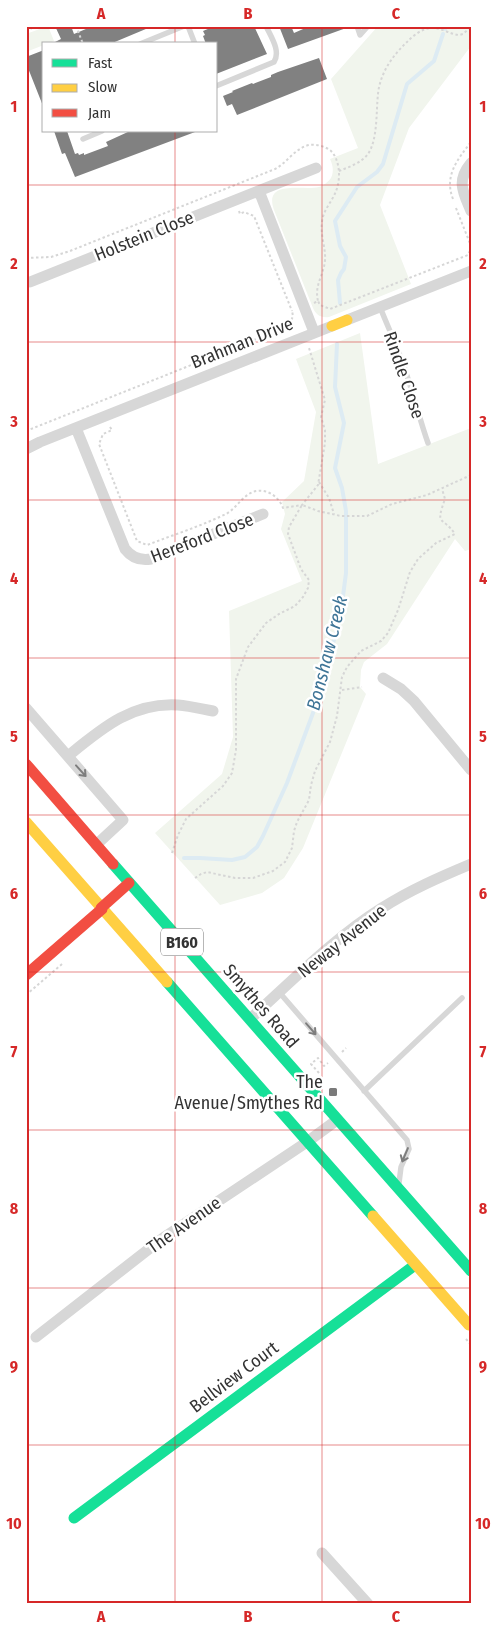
<svg xmlns="http://www.w3.org/2000/svg" width="497" height="1630" font-family="'Fira Sans Condensed',sans-serif">
	<style>
		.green { fill: #f1f5ed }
		.lines { fill: none; stroke-linecap: round; stroke-linejoin: round }
		.stream { stroke: #ddebf3; stroke-width: 4 }
		.building { fill: #818181 }
		.path { stroke: #d6d6d6; stroke-width: 2; stroke-dasharray: 2.5 2.5; stroke-linecap: butt }
		.lane { stroke: #d7d7d7; stroke-width: 5.5 }
		.street { stroke: #d7d7d7; stroke-width: 11 }
		.fast { stroke: #16e098; stroke-width: 11 }
		.slow { stroke: #ffcf43; stroke-width: 11 }
		.jam { stroke: #f24e42; stroke-width: 11 }
		.oneway { stroke: #7d7d7d }
		.grid { fill: none; stroke: #d62828; stroke-width: 1; stroke-opacity: 0.55 }
		.poi-dot { fill: #7a7a7a; stroke: #fff; stroke-width: 2 }
		.labels { text-anchor: middle; dominant-baseline: central; stroke-width: 5; stroke-linejoin: round; paint-order: stroke }
		.shield { fill: #fff; stroke: #707070; stroke-width: 1 }
		.shield-label { font-size: 16px; font-weight: bold; fill: #333 }
		.street-label { font-size: 18px; fill: #333; stroke: #fff }
		.poi-label { font-size: 18px; fill: #333; stroke: #fff; text-anchor: end }
		.water-label { font-size: 19px; font-style: italic; fill: #3f7597; stroke: #fff }
		.neatline { fill: none; stroke: #d62828; stroke-width: 2 }
		.grid-label { font-size: 16px; text-anchor: middle; font-weight: bold; fill: #d62828 }
	</style>
	<rect width="100%" height="100%" fill="#fff"/>
	<path class="green" d="M48,26l6,15 -28,11v-18z
		M378,26h93v20l-62,82 -29,77 31,79 -82,33c-8,1 -13,-2 -16,-9l-39,-98c-11,-31 30,-19 45,-23 4,-1 9,-5 12,-9 3,-6 2,-13 -1,-19l28,-11 -27,-69z
		M360,333l18,131 93,-36v121l-6,2 -10,-12 -68,105 -23,18 -3,8 -1,17 6,7 -63,154 -19,30 -22,15 -42,12 -65,-72 67,-59 11,-37 -4,-126 73,-30 -21,-52 4,-15 -3,-12 22,-21 12,-69 -20,-53z"/>
	<g class="lines">
		<path class="stream" d="M445,29v-3
			M340,303l-2,-23 3,-7 3,-4 2,-12 -6,-11 -5,-25 22,-34 20,-15 6,-8 24,-80 27,-23 9,-27
			M184,858h16l32,2 13,-3 12,-10 6,-11 24,-53 26,-70 27,-94 6,-46v-62l-4,-23 -7,-20 9,-45 -9,-36 2,-43"/>
	</g>
	<path class="building" d="M55,26h16l3,8 19,-8h60l-43,18h-59l10,-5z
		M215,26h39l13,28 -51,20v-30h-10l-3,-8 2,-1 -2,-4z
		M279,26h12l3,7 16,-7 39,1 -61,22z
		M44,50v55l-1,1 -17,-43v-6z
		M319,58l8,21 -90,36 -5,-11 -5,2 -4,-10 10,-4 -1,-1 20,-8 1,1 18,-7v-2l7,-3z
		M54,131h13l8,23 3,-1 1,2 5,-2v2l24,-9 -2,-4 24,-11 65,1 -120,45 -10,-24 -3,1z"/>
	<g class="lines">
		<path class="path" d="M76,26l7,18
			M26,31l10,-5
			M339,171c10,-4 22,-8 29,-17 10,-15 8,-43 10,-60 2,-21 15,-39 29,-52 6,-6 14,-13 23,-14 10,-1 19,6 29,7l4,-1 8,-7
			M453,199c-9,-23 4,-39 18,-57
			M456,208l15,38
			M239,211l1,3 4,-2 10,4 38,95
			M26,258l25,-1 19,-6 205,-82c12,-6 20,-21 34,-24 7,-1 16,1 22,6 9,9 10,28 5,40 -4,11 -13,19 -14,31 -2,13 4,26 3,38 -1,15 -11,25 -7,41
			M314,303l4,-2 2,4 10,4 138,-54 3,-7
			M110,427l2,3 -9,4 -4,10 38,97 10,4c26,-10 54,-19 79,-31 11,-6 17,-20 30,-23 12,-2 23,6 27,17l19,-3 16,-20 7,-42v-13l-4,-13 4,-17 -16,-52
			M26,431l263,-105 4,-10 -1,-5h1
			M319,482l10,16 5,16
			M342,690l20,-3
			M172,853l6,-18 8,-16 37,-33 9,-13 4,-23v-71l12,-32 18,-24 13,-9 16,-8 8,-9 5,-9 1,-8 -8,-11 -13,-35 1,-7 13,-22 16,6 23,5h26l25,-12 35,-9 44,-20
			M195,878l6,-4 6,-2 28,6h18l20,-7 12,-9 7,-14 2,-17 3,-9 12,-22 2,-15 4,-14 15,-29 7,-26 5,-39 5,-10 14,-16 20,-10 7,-8 10,-23 12,-38 8,-13 18,-16 19,-9c-13,-19 -20,-7 -10,-35l-3,-10
			M26,995l36,-31
			M342,1052l4,-4
			M319,1073l-8,-9 7,-6 6,8 4,-3
			M466,1339l5,6"/>
		<path class="lane" d="M188,26l7,18
			M357,26l3,9 8,-9
			M140,44l44,-18
			M216,86l58,-24c7,-11 -3,-25 -8,-36
			M83,139l19,-8
			M380,307c9,23 20,45 27,69 8,22 13,45 21,67
			M279,992l128,148 2,9 -8,18 -2,16
			M364,1091l98,-93"/>
		<path class="street" d="M471,163c-15,18 -8,29 0,48
			M259,191l55,141
			M30,282l286,-114
			M347,320l124,-49
			M76,428l49,121c7,9 15,12 26,10l112,-45
			M26,449l14,-7 292,-116
			M383,678l18,11 13,12 57,69
			M26,708l97,112 -27,25
			M68,756c33,-27 64,-54 110,-51 12,1 24,4 35,6
			M250,1019c42,-38 84,-81 132,-111 28,-18 58,-31 89,-44
			M36,1337l127,-99 144,-96 30,-22
			M322,1553l46,51"/>
		<path class="fast" d="M113,864l358,407
			M167,982l206,234
			M74,1518l341,-253"/>
		<path class="slow" d="M332,326l15,-6
			M26,822l141,160
			M373,1216l96,109"/>
		<path class="jam" d="M26,764l87,100
			M101,908l28,-25
			M26,975l76,-66"/>
	</g>
	<defs><path id="oneway-shaft" d="M-6 0H5M1.5-3L5.5 0L1.5 3" fill="none" stroke-width="1.6" stroke-linecap="round" stroke-linejoin="round" transform="scale(1.25)"/></defs>
	<g class="oneway">
		<use href="#oneway-shaft" transform="translate(81 771) rotate(48)"/>
		<use href="#oneway-shaft" transform="translate(311 1029) rotate(49)"/>
		<use href="#oneway-shaft" transform="translate(405 1155) rotate(113)"/>
	</g>
	<path class="grid" d="M175,26v18M322,26v1578M175,131v1473M26,185h445M26,342h445M26,500h445M26,658h445M26,815h445M26,972h445M26,1130h445M26,1288h445M26,1445h445"/>
	<rect class="poi-dot" x="328" y="1087" width="10" height="10" rx="2.5"/>
	<g class="labels">
		<rect class="shield" x="161" y="928.5" width="42" height="27" rx="4"/>
		<g class="shield-label">
			<text x="182" y="942">B160</text>
		</g>
		<g class="street-label">
			<text transform="translate(144 236) rotate(-22)">Holstein Close</text>
			<text transform="translate(242 343) rotate(-22)">Brahman Drive</text>
			<text transform="translate(404 375) rotate(71)">Rindle Close</text>
			<text transform="translate(202 538) rotate(-21)">Hereford Close</text>
			<text transform="translate(342 941) rotate(-38)">Neway Avenue</text>
			<text transform="translate(261 1006) rotate(49)">Smythes Road</text>
			<text transform="translate(184 1225) rotate(-35)">The Avenue</text>
			<text transform="translate(234 1377) rotate(-37)">Bellview Court</text>
		</g>
		<g class="poi-label">
			<text x="323" y="1082">The<tspan x="323" dy="21">Avenue/Smythes Rd</tspan></text>
		</g>
		<g class="water-label">
			<text transform="translate(327 653) rotate(-76)">Bonshaw Creek</text>
		</g>
	</g>
	<rect width="497" height="1630" fill="none" stroke="#ffffff" stroke-width="55"/>
	<rect x="42" y="42" width="175" height="90" fill="#ffffff" stroke="#adadad"/>
	<rect x="52" y="59" width="25" height="8" fill="#16e098" stroke="#adadad"/>
	<text x="88" y="68" font-size="15" fill="#333333">Fast</text>
	<rect x="52" y="84" width="25" height="8" fill="#ffcf43" stroke="#adadad"/>
	<text x="88" y="92" font-size="15" fill="#333333">Slow</text>
	<rect x="52" y="109" width="25" height="8" fill="#f24e42" stroke="#adadad"/>
	<text x="88" y="118" font-size="15" fill="#333333">Jam</text>
	<rect x="28" y="28" width="442" height="1574" class="neatline"/>
	<g class="grid-label">
		<text x="101" y="19">A</text>
		<text x="248" y="19">B</text>
		<text x="396" y="19">C</text>
		<text x="14" y="112">1</text>
		<text x="483" y="112">1</text>
		<text x="14" y="269">2</text>
		<text x="483" y="269">2</text>
		<text x="14" y="427">3</text>
		<text x="483" y="427">3</text>
		<text x="14" y="584">4</text>
		<text x="483" y="584">4</text>
		<text x="14" y="742">5</text>
		<text x="483" y="742">5</text>
		<text x="14" y="899">6</text>
		<text x="483" y="899">6</text>
		<text x="14" y="1057">7</text>
		<text x="483" y="1057">7</text>
		<text x="14" y="1214">8</text>
		<text x="483" y="1214">8</text>
		<text x="14" y="1372">9</text>
		<text x="483" y="1372">9</text>
		<text x="14" y="1529">10</text>
		<text x="483" y="1529">10</text>
		<text x="101" y="1622">A</text>
		<text x="248" y="1622">B</text>
		<text x="396" y="1622">C</text>
	</g>
</svg>
